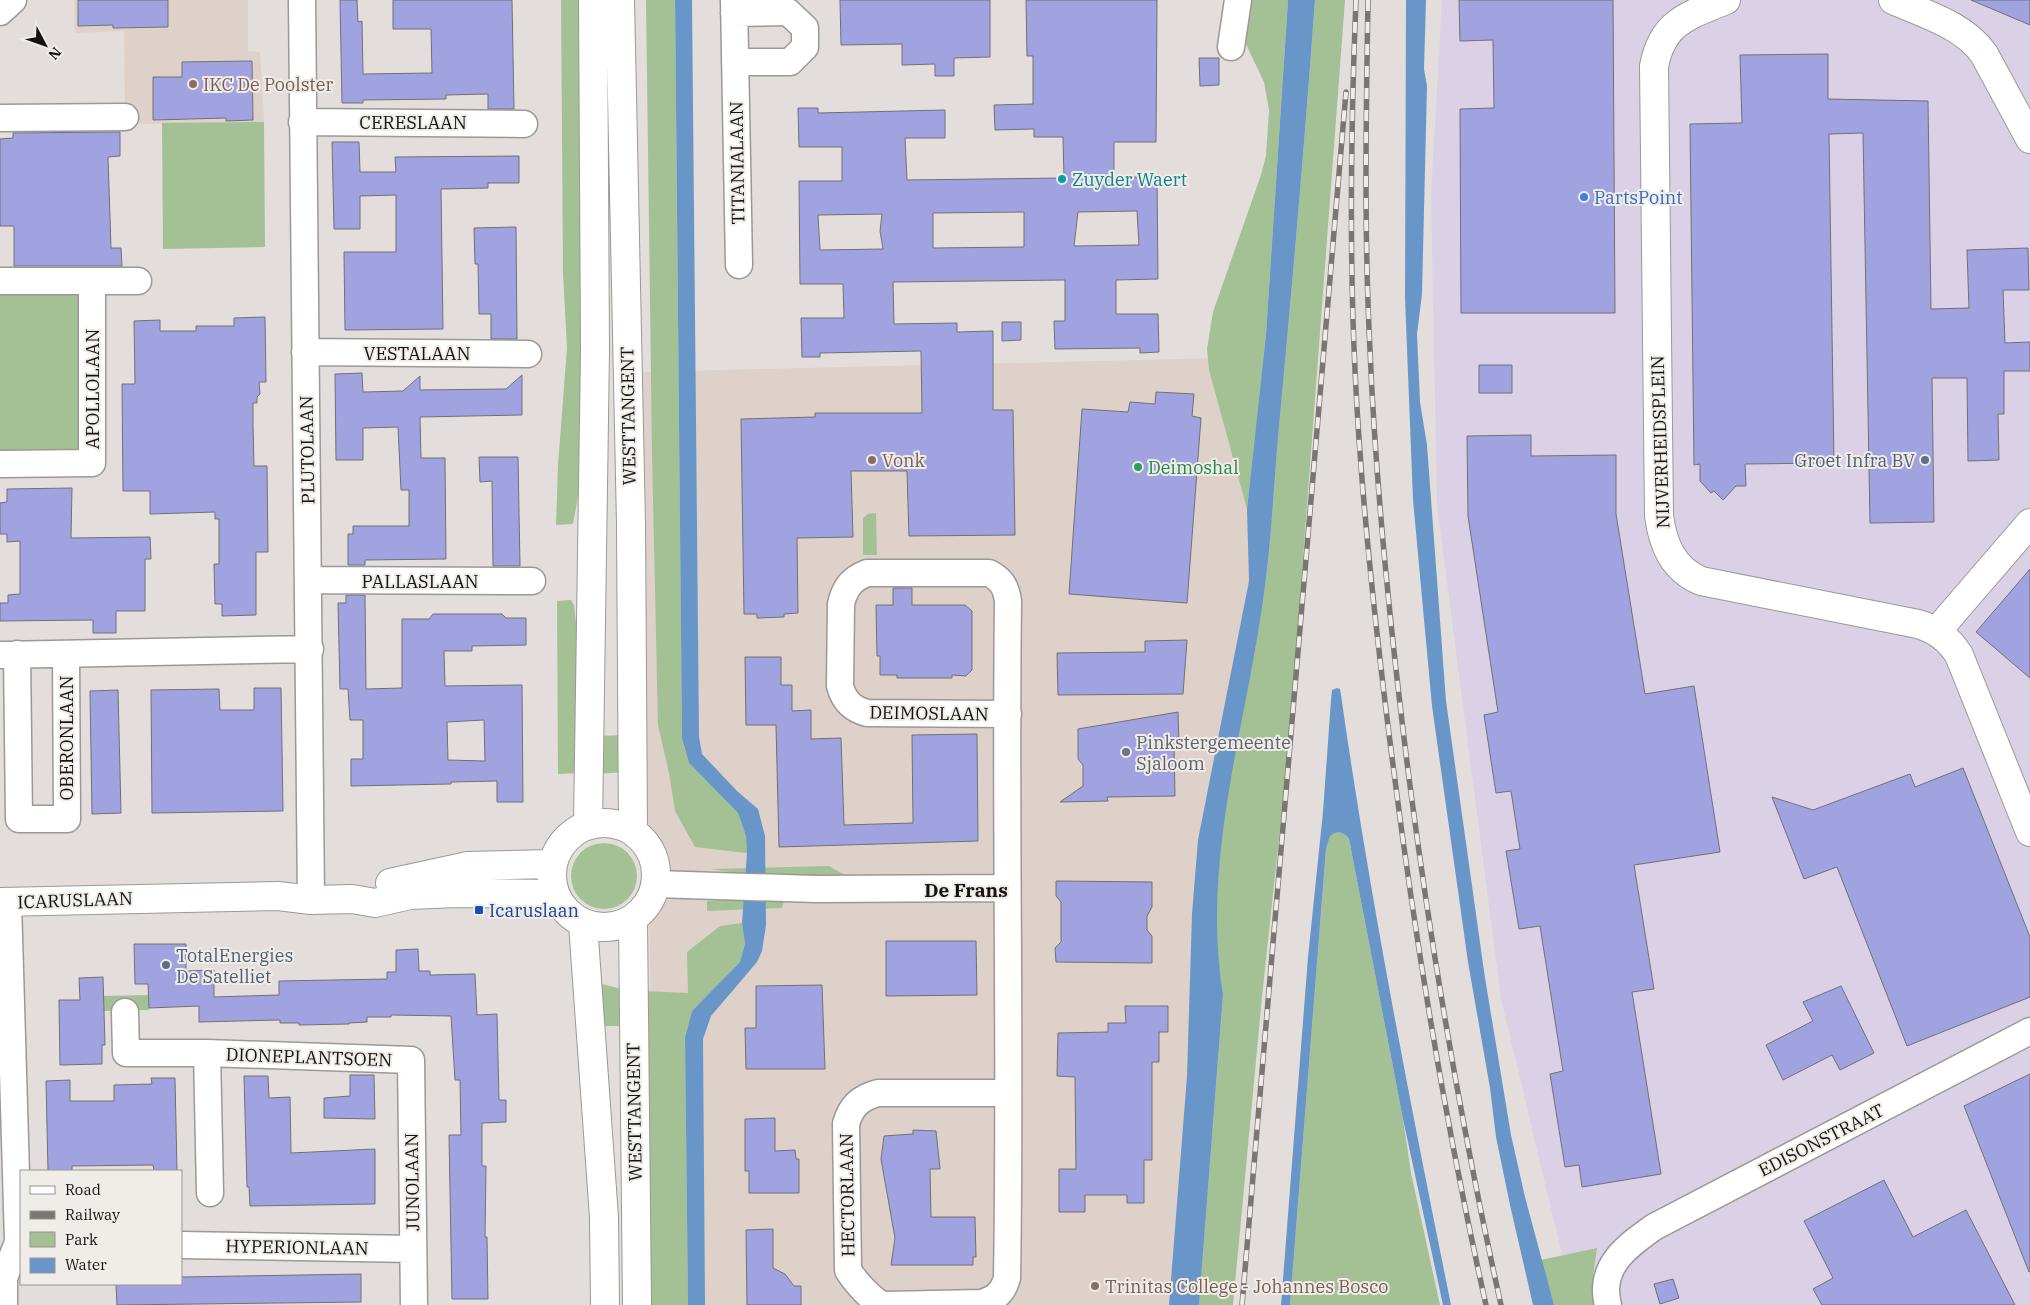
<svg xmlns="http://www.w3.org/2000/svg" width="2030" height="1305" font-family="'IBM Plex Serif',serif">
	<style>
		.built { fill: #ddd1c9 }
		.industrial { fill: #dbd1e6 }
		.green { fill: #a3c194 }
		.water { fill: #6996c8 }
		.building { fill: #a1a3e1; stroke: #707075; fill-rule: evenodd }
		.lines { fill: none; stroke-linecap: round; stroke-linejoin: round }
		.street-casing { stroke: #9c9895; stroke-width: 29 }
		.secondary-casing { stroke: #9c9895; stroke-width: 30 }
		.street { stroke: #fff; stroke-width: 26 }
		.secondary { stroke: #fff; stroke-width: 28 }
		.rail-casing { stroke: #797674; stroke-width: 5.5 }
		.rail { stroke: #f0ece8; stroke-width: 4; stroke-dasharray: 11; stroke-linecap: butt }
		.education-dot { fill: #8d6e63; stroke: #f0ece8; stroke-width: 2 }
		.culture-dot { fill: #0f9aa8; stroke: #f0ece8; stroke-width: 2 }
		.shop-dot { fill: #3f7fe0; stroke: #f0ece8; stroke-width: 2 }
		.service-dot { fill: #5c6f8a; stroke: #f0ece8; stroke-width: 2 }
		.leisure-dot { fill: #2e9e5b; stroke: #f0ece8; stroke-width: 2 }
		.worship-dot { fill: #6b7280; stroke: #f0ece8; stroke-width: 2 }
		.transit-dot { fill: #1a4fb4; stroke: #f0ece8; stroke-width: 2 }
		.labels { text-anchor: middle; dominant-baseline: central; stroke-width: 4; stroke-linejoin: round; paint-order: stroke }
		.education-label { font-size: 18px; fill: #785e54; stroke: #f0ece8; text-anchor: start }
		.street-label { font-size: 18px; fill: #151312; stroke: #f0ece8 }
		.culture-label { font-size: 18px; fill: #0d838f; stroke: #f0ece8; text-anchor: start }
		.shop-label { font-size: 18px; fill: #366cbe; stroke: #f0ece8; text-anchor: start }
		.service-label { font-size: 18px; fill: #4e5e75; stroke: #f0ece8; text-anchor: end }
		.leisure-label { font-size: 18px; fill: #27864d; stroke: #f0ece8; text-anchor: start }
		.worship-label { font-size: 18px; fill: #5b616d; stroke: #f0ece8; text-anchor: start }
		.transit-label { font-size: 18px; fill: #164399; stroke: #f0ece8; text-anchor: start }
		.neighbourhood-label { font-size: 19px; font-weight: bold; fill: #151312; stroke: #f0ece8 }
	</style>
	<rect width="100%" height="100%" fill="#e3dedb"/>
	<path class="built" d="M74,0h174v51l12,1 4,70 -127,2 -1,-7h-11l-1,-86 -49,2z
		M1304,356l-79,949h-568l-19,-933z"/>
	<path class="industrial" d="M1442,0h588v1305h-456l-73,-306 -64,-494 -6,-311z"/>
	<path class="green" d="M561,0h27l1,437 -16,87 -17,1 2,-60 9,-117 -4,-75z
		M646,0h29l7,738 7,25 49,50 8,23 1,17 -52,-6 -20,-36 -6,-38 -11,-48 -6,-272z
		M1247,0h41l-22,334 -19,175 -38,-139 -2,-21 6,-37 48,-137 5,-19 3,-46 -5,-28 -20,-42z
		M1315,0h30l-56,745 -27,252 -29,308h-34l24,-311c-23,-132 21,-264 40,-393 9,-61 11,-124 17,-185 13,-139 25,-277 35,-416z
		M264,122l1,125 -102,2 -1,-126z
		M0,282h92l-1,181 -91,3z
		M876,513l1,42h-14v-37l5,-4z
		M571,600l3,5 9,81 -1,87 -24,1 -1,-173z
		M627,735l-1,37 -31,2v-38z
		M1336,832l8,1 5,6 54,280 8,54 29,132h-150l36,-456 4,-14z
		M571 876a33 33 0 1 1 66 0a33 33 0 1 1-66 0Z
		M829,866l19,11 -71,2 -66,-10z
		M785,898l-3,10 -75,3v-10z
		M742,923l3,21 -5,18 -48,49 -7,25 3,269h-45v-314l45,2 -1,-41 33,-26z
		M598,983l31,8v35h-32z
		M148,995l1,15 -46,1v-15z
		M1597,1248l-4,28 7,29h-46l-13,-45z"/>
	<path class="water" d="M675,0h17l7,737 3,17 35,37 21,18 7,27 1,89 -4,26 -5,11 -46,54 -8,23 2,266h-17l-3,-268 7,-26 48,-49 5,-18 -3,-21 5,-70 -1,-17 -8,-23 -49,-50 -7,-25z
		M1288,0h27c-10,139 -22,277 -35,416 -6,61 -8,124 -17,185 -18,128 -62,262 -40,393l-24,311h-30l18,-229 5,-162 6,-74 51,-259 -2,-72 19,-175z
		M1406,0h20l-2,69 3,17 -5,208 -5,40 3,68 7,43 19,256 39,277 26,157 14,62 29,108h-21l-23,-100 -14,-68 -6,-49 -22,-126 -36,-256 -19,-206 -8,-202z
		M1337,688l3,1 1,6c29,204 69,407 110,610h-8l-40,-186 -54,-280c-5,-8 -13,-9 -19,-3l-4,13 -36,456h-9l27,-348 15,-145 8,-112 1,-10z"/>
	<path class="building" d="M78,0h90v27l-55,1v-3l-35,1z
		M340,0h17l1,22 4,-1 1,53 69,-1 -1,-44h-38v-29h119l2,109h-26v-15l-42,1v4l-83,1v3h-21z
		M840,0h150v57l-36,1v18h-19v-12l-33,1v-21l-61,1z
		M1026,0h131l-1,142h-42v35h43l1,102 -42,1v34h42l1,38 -19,1v-5l-85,1 -1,-28h11v-41l-172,2 1,42 63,-1v9l36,-1v79h20l2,125 -106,1 -2,-65h-56l2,66 -56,1 1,75 -14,1v3l-27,1v-4h-13l-3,-195 74,-2v-4h107l-1,-62 -101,2v4h-18l-1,-39h43l-1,-34h-43l-1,-103h43v-34h-43l-1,-39h20v5l127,-3v28h-40l2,42 157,-2 -1,-41h-29v-8l-39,1 -1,-25 39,-1v-48h-6zM1137,211l2,34 -65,1 4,-34zM1024,212v35l-91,1v-35zM882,214l-2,17 3,18 -63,1 -2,-35z
		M1459,0h154l2,313h-154l-1,-204 34,-1 -1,-68 -33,1z
		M1971,0h59v25z
		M1828,54v45l100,2 3,208 38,-1 -2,-58 61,-2 1,42h-26l2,53 25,-1v29h-26v43h-6l1,46 -31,1 -1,-83h-35l2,144 -64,1 -7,-390 -34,1 5,329 -89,1 1,22h-10l-13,14 -9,-9 -3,2 -11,-12v-17l-6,1 -4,-341 52,-1 -2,-68z
		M1199,58h20v27l-19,1z
		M252,61l1,59 -27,1v-3l-73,2v-43h29v-15z
		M120,132v24l-12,1 3,91h10l1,18h-108v-40h-14v-87l13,-1v-5z
		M332,142h27l1,30h36l-1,-15 124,-1v27h-31v5l-47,1 2,140 -98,1 -1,-78h52v-57l-36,1v33h-26z
		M516,227l1,112h-26v-25h-12l-1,-50h-3l-1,-36z
		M265,317l1,65h-7l1,12 -3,3v6h-4v21l1,42h13l1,86h-12v63l-34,1v-12h-7l-1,-40h5v-45h-4v-7l-65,2v-23h-27l-1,-107h13l-1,-63 26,-1v11h36v-5h38v-8z
		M1002,322h19v18l-19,1z
		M1479,365h33v28h-33z
		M362,373l1,19 40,-1 17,-15v14l86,-1 16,-14v40l-102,2 1,41h24l1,101 -81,1v5h-17v-31h5v-8h56v-36h-8l-3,-63 -35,1v32h-27l-1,-86z
		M1156,392l38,2 -2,22 9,2 -14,185 -118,-9 13,-185 46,3 2,-10 25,2z
		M1531,435v21l85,-1v59l29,180 49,-8 26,166 -86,13 20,124 -22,3 29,182 -79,13 -3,-22 -14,2 -15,-93 13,-3 -23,-145 -21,3 -13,-78 14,-2 -9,-58 -15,2 -12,-78 14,-3 -30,-196 -1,-80z
		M479,457h39l2,109h-27l-1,-85 -12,1z
		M72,488l-1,50 79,-1 1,22h-6v52h-29v22h-23v-13l-93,1v-18h8v-8l12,-1v-53l-13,1v-8h-7v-31l7,-1v-13z
		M2030,569v109l-54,-46z
		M893,588h19v17h53l7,6v59l-6,6 -14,-1v3h-55v-3h-17v-19h-3l-1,-51h17z
		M346,595h19l1,94 36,-1v-69h27l4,-5h69l4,4h20v27l-54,1v5h-28l1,35 77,-1 1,117h-26v-21l-46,1v2l-100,2v-27h12v-39h-13l-2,-31h-8l-2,-86h8zM484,720l1,41 -37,-1 -1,-38z
		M1187,640l-4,54 -125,1 -1,-42 88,-1v-11z
		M745,657h36v28h11v26l19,-1v29l30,-1 3,87 69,-2 -1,-88 65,-1 1,107 -199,6 -3,-122h-30z
		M254,688h27l2,123 -131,2 -1,-123 68,-1 1,21h34z
		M118,690l3,123 -29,1 -2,-123z
		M1178,712l1,34h-5l1,50 -68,1 1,4 -48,1 23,-16v-21l-5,-6v-30z
		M1963,768l67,169v60l-123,49 -70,-179 -33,12 -32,-82 41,13 97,-36 5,13z
		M1056,881l96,1v25l-5,9v14l5,6v27l-96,-1 -1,-14 6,-6v-40l-5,-6z
		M886,941h90l1,54 -91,1z
		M134,944h52v27l28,-1v27l65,-2v-14l108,-2v-7h9v-22l22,-1 1,22h11v4l45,-1 2,41 20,-1 2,86h7v22l-24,1v43h4l-1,71h2l1,62h-36l-3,-164h12l-1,-55h-5l-4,-64 -60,-1v2h-24v5l-18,1v1l-50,1v-2h-19v-3l-81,2v-16l-50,2 -1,-24h-13z
		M103,977l2,68h-3v19l-42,1 -1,-65h21l-1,-22z
		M822,985l3,84h-79l-1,-41h11v-42z
		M1841,986l33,67 -34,17 -8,-15 -49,25 -17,-35 47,-24 -10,-19z
		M1125,1006h43v26h-9v30h-7v98h-8v43h-17v-8h-42v17h-26v-43h17l-1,-92 -18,-1 1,-43 50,-1v-9h18z
		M2030,1074v198h-1l-65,-166z
		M350,1075h24l1,44 -51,-1v-20l26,-2z
		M244,1076h24l1,22 21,-1 1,56 84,-4v55l-125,2 -1,-19h-2z
		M151,1078h24l2,93h-23l-1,-6 -81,1v5h-24l-2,-90 24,-1v21h44v-16l38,-1z
		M775,1118v33l20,-1 1,9h3v34h-50v-22h-4v-52z
		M913,1130l23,1 4,38h-10l1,48h44l1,40h-3v8h-82l4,-27 -14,-79 3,-23 29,-2z
		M1884,1180l29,57 53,-27 49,95h-193l-9,-16 20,-11 -29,-57z
		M773,1229v39l12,6 9,12h7v19h-54l-1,-75z
		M361,1274v28l-244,3 -1,-21h65v-7z
		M1673,1279l6,19 -19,6 -6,-20z"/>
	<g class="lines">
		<g class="street-casing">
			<path id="street" d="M302,0l9,900
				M734,0l5,265
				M0,12l13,-12
				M734,13l54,-1 17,16v19l-15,15h-55
				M1231,47l7,-47
				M0,118l125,-1
				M302,122l222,2
				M0,281h138
				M305,352l223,2
				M0,464l92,-1v-181
				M309,580l223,1
				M17,654l2,165h48l-1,-165
				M1,655l309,-6
				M655,884l161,5 191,-1
				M125,1012l1,41h81l204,7 3,245
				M207,1053l3,140
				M181,1245l232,4
				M4,1305v-27l14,-36 -10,-340
				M885,1305c-11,-1 -31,-25 -37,-35l-2,-146c5,-18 14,-26 32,-31h130
				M886,1305l95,-2c15,-4 22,-11 26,-25 4,-226 -2,-451 1,-677 -2,-14 -6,-21 -19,-28h-122c-15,6 -22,14 -26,31l-1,82c4,15 12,23 27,27l141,1
				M1608,1305c-10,-38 18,-58 46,-78l376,-196"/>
		</g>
		<g class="secondary-casing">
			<path id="secondary" d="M620,0l11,524 2,307
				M1726,0c-38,16 -63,21 -72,66l5,450c4,29 14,53 42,65l217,43c18,5 31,15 41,31l71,177
				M1893,0c31,14 71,25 91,54l46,85
				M1937,631l93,-108
				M552 875a52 52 0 1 1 104 0a52 52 0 1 1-104 0Z
				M588,825l7,-474 -2,-351
				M390,883l78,-17 84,-2
				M0,902l278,-6 33,4 41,-1 23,4 35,-8 46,-2 99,1
				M633,919l4,386
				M583,924l21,293 1,88"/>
		</g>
		<use href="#street" class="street"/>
		<use href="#secondary" class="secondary"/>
		<g class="rail-casing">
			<path id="rail" d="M1356,0c-5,123 -7,247 -1,370 6,132 21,264 38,395 23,181 53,362 93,540
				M1368,0c-2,117 -4,234 2,350 6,143 21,286 39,428 23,177 53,352 92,527
				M1242,1305l104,-1213"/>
		</g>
		<use href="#rail" class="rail"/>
	</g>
	<g class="education-dot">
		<circle cx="193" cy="84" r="5"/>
		<circle cx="872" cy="460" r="5"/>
		<circle cx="1095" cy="1286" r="5"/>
	</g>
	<circle class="culture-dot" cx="1062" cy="179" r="5"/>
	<circle class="shop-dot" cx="1584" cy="197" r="5"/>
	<g class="service-dot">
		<circle cx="1925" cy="460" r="5"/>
		<circle cx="166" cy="965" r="5"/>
	</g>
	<circle class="leisure-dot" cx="1138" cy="467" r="5"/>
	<circle class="worship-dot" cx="1126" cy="752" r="5"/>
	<rect class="transit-dot" x="474" y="905" width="10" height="10" rx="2.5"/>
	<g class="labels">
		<g class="education-label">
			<text x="203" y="84">IKC De Poolster</text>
			<text x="882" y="460">Vonk</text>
			<text x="1105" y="1286">Trinitas College - Johannes Bosco</text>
		</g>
		<g class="street-label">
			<text x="413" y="122">CERESLAAN</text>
			<text transform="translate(737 163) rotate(-91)">TITANIALAAN</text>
			<text x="417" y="353">VESTALAAN</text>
			<text transform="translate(92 389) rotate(-90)">APOLLOLAAN</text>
			<text transform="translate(628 416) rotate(-91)">WESTTANGENT</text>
			<text transform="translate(1660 442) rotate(-92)">NIJVERHEIDSPLEIN</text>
			<text transform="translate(307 450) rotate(-91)">PLUTOLAAN</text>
			<text x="420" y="581">PALLASLAAN</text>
			<text transform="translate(929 713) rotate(1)">DEIMOSLAAN</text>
			<text transform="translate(66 738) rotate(-90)">OBERONLAAN</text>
			<text transform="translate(75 900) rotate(-2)">ICARUSLAAN</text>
			<text transform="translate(309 1057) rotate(2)">DIONEPLANTSOEN</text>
			<text transform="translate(634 1112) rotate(-91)">WESTTANGENT</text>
			<text transform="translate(1821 1140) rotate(-27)">EDISONSTRAAT</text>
			<text transform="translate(412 1182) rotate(-91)">JUNOLAAN</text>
			<text transform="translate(847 1195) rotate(-91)">HECTORLAAN</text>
			<text transform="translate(297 1247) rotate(1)">HYPERIONLAAN</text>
		</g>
		<g class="culture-label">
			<text x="1072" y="179">Zuyder Waert</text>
		</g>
		<g class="shop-label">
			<text x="1594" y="197">PartsPoint</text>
		</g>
		<g class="service-label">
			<text x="1915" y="460">Groet Infra BV</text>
			<text x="176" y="955" text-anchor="start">TotalEnergies<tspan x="176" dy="21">De Satelliet</tspan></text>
		</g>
		<g class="leisure-label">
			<text x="1148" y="467">Deimoshal</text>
		</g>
		<g class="worship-label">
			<text x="1136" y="742">Pinkstergemeente<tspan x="1136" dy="21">Sjaloom</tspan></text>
		</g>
		<g class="transit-label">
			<text x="489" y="910">Icaruslaan</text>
		</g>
		<g class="neighbourhood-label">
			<text x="966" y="890">De Frans</text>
		</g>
	</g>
	<rect x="20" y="1170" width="162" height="115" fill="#f0ece8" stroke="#989592"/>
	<rect x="30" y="1186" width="25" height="8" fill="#ffffff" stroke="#989592"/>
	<text x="65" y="1195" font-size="15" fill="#151312">Road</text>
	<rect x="30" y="1211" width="25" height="8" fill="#797674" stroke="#989592"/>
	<text x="65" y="1220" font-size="15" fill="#151312">Railway</text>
	<rect x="30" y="1232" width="25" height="15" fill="#a3c194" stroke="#989592"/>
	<text x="65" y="1245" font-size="15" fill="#151312">Park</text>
	<rect x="30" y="1258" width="25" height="15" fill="#6996c8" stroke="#989592"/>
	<text x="65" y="1270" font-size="15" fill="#151312">Water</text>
	<g transform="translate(45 45) rotate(131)" stroke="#f0ece8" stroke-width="4" paint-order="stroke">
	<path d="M0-4L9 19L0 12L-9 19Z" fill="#151312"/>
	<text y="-8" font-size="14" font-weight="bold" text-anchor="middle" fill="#151312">N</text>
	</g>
</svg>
